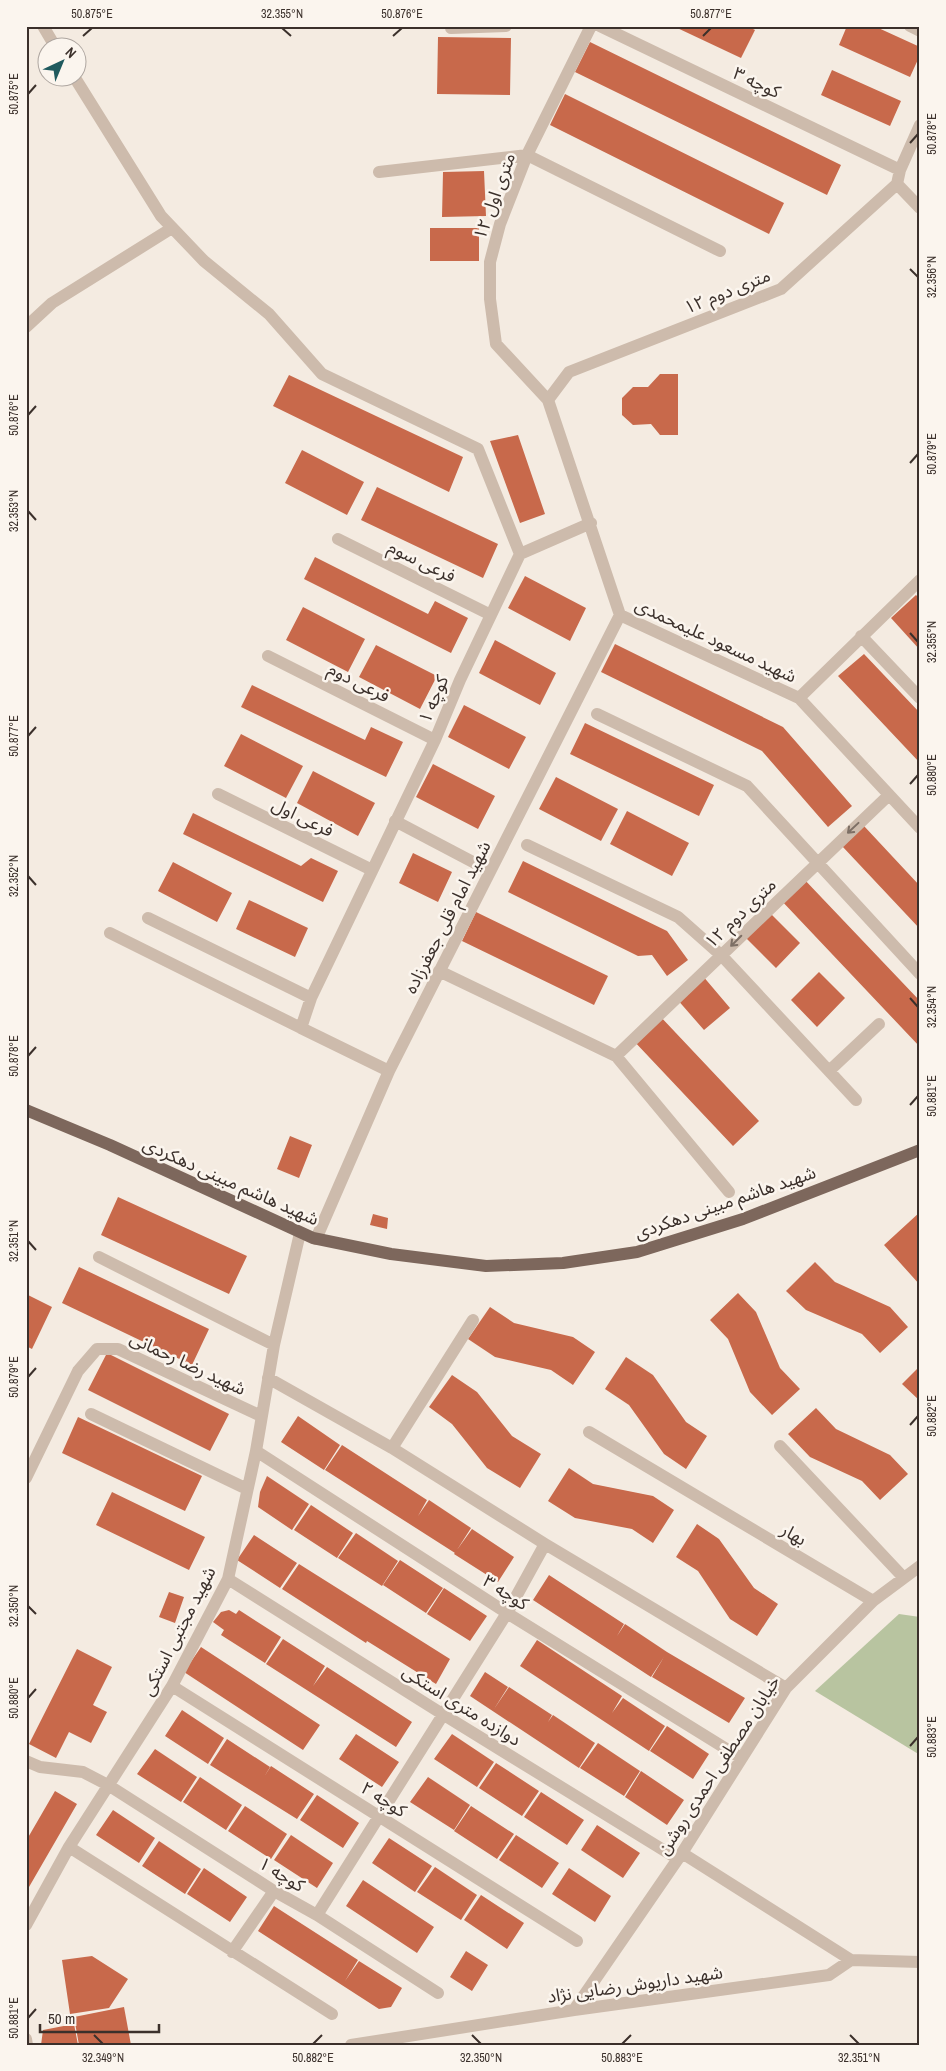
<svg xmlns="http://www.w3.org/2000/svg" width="946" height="2071" font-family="'Archivo Narrow','Noto Sans Arabic',sans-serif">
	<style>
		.green { fill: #b8c4a0 }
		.building { fill: #c8694b }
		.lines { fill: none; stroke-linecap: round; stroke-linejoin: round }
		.minor { stroke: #cdbbac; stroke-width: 12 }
		.major { stroke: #7d675c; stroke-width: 12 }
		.oneway { stroke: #7d6f65 }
		.ticks { fill: none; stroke: #3b302b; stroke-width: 2 }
		.labels { text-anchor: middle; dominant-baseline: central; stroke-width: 5; stroke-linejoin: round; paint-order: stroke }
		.street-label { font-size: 18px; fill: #3b302b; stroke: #fbf5ee }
		.neatline { fill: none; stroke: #3b302b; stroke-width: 2 }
		.ticks-label { font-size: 12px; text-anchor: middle; fill: #3b302b }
	</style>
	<rect width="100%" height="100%" fill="#f4ebe1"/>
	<path class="green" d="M899,1614l21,3v138l-105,-64z"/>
	<path class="building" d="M673,26h74l8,4 -14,28z
		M847,26h27l46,21v8l-10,22 -71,-32z
		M438,37l73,1 -1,57 -73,-1z
		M590,42l251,123 -14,30 -252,-123z
		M832,70l69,31 -11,25 -69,-31z
		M565,94l219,109 -15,31 -219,-109z
		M484,171l2,45 -44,1 1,-45z
		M430,228h49v33h-49z
		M660,374h18v61h-18l-9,-11 -18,1 -11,-10v-17l11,-11h15z
		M289,375l174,82 -14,35 -176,-86z
		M518,435l27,79 -25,9 -30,-82z
		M302,450l62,32 -17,33 -62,-32z
		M377,487l121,57 -15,34 -122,-58z
		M315,557l113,57 7,-13 33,17 -17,35 -147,-74z
		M525,576l61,32 -16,33 -62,-33z
		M916,595l4,4v51l-29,-32z
		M303,607l62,32 -17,33 -62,-32z
		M495,640l61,33 -16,32 -61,-32z
		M615,644l168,83 69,79 -24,21 -66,-76 -161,-79z
		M376,645l61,31 -17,33 -61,-32z
		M864,654l56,59v50l-82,-87z
		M252,685l113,55 6,-13 32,15 -17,35 -145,-70z
		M464,705l62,32 -17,32 -61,-32z
		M585,723l129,62 -15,31 -129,-62z
		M241,734l62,32 -17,32 -62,-32z
		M433,764l62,32 -17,33 -62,-32z
		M313,771l62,32 -17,33 -61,-33z
		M556,777l62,32 -17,32 -62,-32z
		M627,811l62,32 -17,33 -62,-32z
		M193,813l108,53 10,-8 27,13 -15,31 -140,-68z
		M864,826l56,60v43l-78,-83z
		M413,853l39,19 -14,30 -39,-19z
		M523,861l144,70 21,29 -21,16 -15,-21 -14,1 -130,-64z
		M173,862l59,31 -15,29 -59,-31z
		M802,877l118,124v46l-141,-149z
		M249,900l59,28 -13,29 -59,-28z
		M476,912l132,64 -14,29 -132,-64z
		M771,914l29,29 -24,25 -30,-30z
		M819,972l26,26 -28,29 -26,-27z
		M702,975l28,33 -26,22 -28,-32z
		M658,1014l101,107 -26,25 -101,-107z
		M290,1136l22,9 -13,33 -22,-9z
		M118,1197l129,59 -18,38 -128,-59z
		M920,1212v73l-36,-40z
		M373,1214l15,4 -1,11 -17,-4z
		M815,1262l20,20 55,25 18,20 -28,26 -18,-19 -56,-24 -20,-19z
		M79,1267l130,62 -17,36 -130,-62z
		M738,1293l18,19 24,56 20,21 -28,26 -22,-23 -22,-53 -18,-19z
		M26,1294l26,13 -20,42 -6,-3z
		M490,1307l24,16 59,14 22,15 -22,33 -22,-15 -56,-13 -27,-18z
		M107,1353l122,61 -19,37 -122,-61z
		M626,1357l27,18 33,47 21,14 -21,33 -22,-15 -35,-49 -24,-16z
		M920,1366v35l-18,-17z
		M452,1375l25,17 35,44 29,18 -21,34 -33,-20 -35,-44 -23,-17z
		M816,1408l20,21 54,26 18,19 -28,26 -18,-19 -52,-24 -22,-23z
		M298,1416l42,29 -16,25 -43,-28z
		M78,1417l124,59 -17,35 -123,-58z
		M342,1445l85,55 -9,16 11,-16 42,28 -16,25 -130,-83z
		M569,1468l24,16 60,12 21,14 -21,33 -21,-14 -57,-11 -27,-17z
		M267,1476l42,28 -17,26 -34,-23 2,-15z
		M112,1492l93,45 -16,33 -93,-45z
		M311,1505l42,28 -16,25 -43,-28z
		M697,1524l22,15 35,49 24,16 -21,32 -27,-17 -32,-48 -22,-14z
		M472,1529l42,28 -16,25 -44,-28z
		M356,1533l42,28 -16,25 -44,-28z
		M254,1535l43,28 -17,25 -43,-28z
		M400,1560l43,28 -17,25 -43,-28z
		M299,1564l151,95 -14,25 -69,-43 -1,2 -84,-54z
		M549,1575l75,49 -7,12 8,-12 42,28 78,46 -16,25 -77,-46 12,-20 -13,20 -118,-77z
		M444,1588l43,28 -17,25 -43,-27z
		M169,1592l15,5 -9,26 -16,-6z
		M229,1610l7,4 3,-4 42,27 -16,26 -44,-28 3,-5 -11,-8 8,-10z
		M283,1639l42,27 -12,20 14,-19 85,55 -16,25 -130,-83z
		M537,1640l85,56 -10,17 11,-15 42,28 -16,25 -129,-85z
		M201,1647l119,78 -17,25 -119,-78z
		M77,1649l35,18 -19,38 14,7 -16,31 -22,-11 -13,26 -27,-14z
		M485,1672l23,15 -14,22 15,-22 43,28 -4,7 5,-7 42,28 -16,25 -109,-72z
		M182,1710l42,28 -16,26 -43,-28z
		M667,1726l42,28 -16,25 -43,-28z
		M356,1734l43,28 -17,25 -43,-28z
		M452,1734l42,28 -17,25 -43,-28z
		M227,1739l43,28 -6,10 7,-11 43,28 -17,25 -87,-54z
		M598,1743l42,28 -16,25 -44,-28z
		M155,1749l42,28 -16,25 -44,-28z
		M496,1763l43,28 -17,25 -43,-28z
		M641,1771l43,29 -17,25 -42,-28z
		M200,1777l42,28 -16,25 -43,-28z
		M428,1777l42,28 -16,25 -44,-28z
		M55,1791l22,13 -48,83 -3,-2v-44z
		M541,1792l43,28 -17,25 -43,-28z
		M317,1795l42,28 -16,25 -43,-28z
		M245,1806l42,28 -16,25 -43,-28z
		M471,1806l43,28 -17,25 -43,-28z
		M113,1810l42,28 -16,25 -43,-28z
		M597,1825l43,28 -17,25 -42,-28z
		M291,1835l42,28 -16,25 -43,-28z
		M516,1835l43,28 -17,25 -43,-28z
		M389,1838l43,28 -17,26 -43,-29z
		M159,1841l42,28 -16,25 -43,-28z
		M435,1867l42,28 -16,25 -44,-28z
		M204,1868l43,29 -17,25 -43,-28z
		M569,1868l42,28 -16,26 -43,-28z
		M363,1880l71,47 -17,26 -71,-47z
		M481,1895l43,28 -17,26 -43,-29z
		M274,1906l84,54 -13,21 14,-20 43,27 -11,19 -12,2 -121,-78z
		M466,1951l22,14 -16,26 -22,-14z
		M92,1956l36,23 -19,29 -39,6 -8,-54z
		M124,2007l7,38h-52l-5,-28z
		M74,2024l4,21h-37l2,-15z"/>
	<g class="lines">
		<path class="minor" d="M43,26l13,22
			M591,26l-64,129 -27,69 -10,38v37l6,45 52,56 72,215
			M600,26l300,144
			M910,26l10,5
			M451,28l55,-2
			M75,78l86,138 43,45 65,53 53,60 156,75 42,105 -60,126 -25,60 -124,258 -10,30 88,43
			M379,172l148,-17 193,96
			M897,184l23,24
			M26,327l26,-24 120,-75
			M548,400l21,-28 212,-83 116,-105 3,-14 20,-45
			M338,539l153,76
			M520,554l71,-31
			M620,615l179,83 121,130
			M861,636l59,62
			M268,656l167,84
			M799,698l121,-118
			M597,714l150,72 173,188
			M218,794l154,76
			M395,821l95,50
			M527,845l151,72 44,39 134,144
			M148,918l163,80
			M110,933l191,95
			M439,971l177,85 113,136
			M616,1056l273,-261
			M829,1071l50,-47
			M316,1239l73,-168 231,-456
			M99,1257l175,88
			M268,1378l124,70 153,96 241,144
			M91,1414l156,75
			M589,1432l284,169
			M780,1446l124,132
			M392,1448l81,-128
			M256,1451l251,162 234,145
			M26,1478l52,-107 19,-22h21l143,67
			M228,1579l216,136 234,144
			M172,1686l405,255
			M26,1761l14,6 43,5 25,13 166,106 43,24 121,78
			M69,1847l263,167
			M682,1853l169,107
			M317,1915l190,-302 38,-69
			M26,1925l43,-78 103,-161 56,-107 28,-128 18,-106 26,-112
			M232,1952l42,-61
			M574,2010l108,-157 104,-165 87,-87 47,-35
			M26,2039l1,6
			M351,2045l223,-35 255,-35 22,-15 69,2"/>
		<path class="major" d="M26,1110l84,35 203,93 78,16 95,12 77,-3 74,-11 106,-33 177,-69"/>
	</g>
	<defs><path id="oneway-shaft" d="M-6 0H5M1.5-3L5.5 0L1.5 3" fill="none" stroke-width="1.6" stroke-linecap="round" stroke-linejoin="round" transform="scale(1.25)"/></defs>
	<g class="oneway">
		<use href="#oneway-shaft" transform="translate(853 828) rotate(137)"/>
		<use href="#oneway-shaft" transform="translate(736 941) rotate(135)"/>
	</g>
	<path class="ticks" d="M282,28l9,8M83,36l9,-8M393,36l9,-8M703,36l8,-8M28,94l8,-9M910,143l8,-9M910,269l8,8M28,415l8,-9M910,463l8,-9M28,511l8,9M910,633l8,9M28,736l8,-9M910,784l8,-9M28,876l8,9M910,998l8,9M28,1056l8,-9M910,1105l8,-9M28,1241l8,9M28,1377l8,-9M910,1425l8,-9M28,1606l8,8M28,1698l8,-9M910,1746l8,-9M28,2018l8,-9M94,2035l9,9M472,2035l9,9M850,2035l9,9M313,2044l9,-9M622,2044l9,-9"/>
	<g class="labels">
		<g class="street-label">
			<text transform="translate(757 82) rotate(25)">کوچه ۳</text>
			<text transform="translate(494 196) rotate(-70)">۱۲ متری اول</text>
			<text transform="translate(727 291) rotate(-22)">۱۲ متری دوم</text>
			<text transform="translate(422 561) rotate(26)">فرعی سوم</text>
			<text transform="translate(716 640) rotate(25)">شهید مسعود علیمحمدی</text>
			<text transform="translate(359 682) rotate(27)">فرعی دوم</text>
			<text transform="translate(433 699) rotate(-67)">کوچه ۱</text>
			<text transform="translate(303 817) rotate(26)">فرعی اول</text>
			<text transform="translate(740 913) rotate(-44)">۱۲ متری دوم</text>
			<text transform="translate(447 917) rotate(-63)">شهید امام قلی جعفرزاده</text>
			<text transform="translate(231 1181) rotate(24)">شهید هاشم مبینی دهکردی</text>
			<text transform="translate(725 1202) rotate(-19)">شهید هاشم مبینی دهکردی</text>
			<text transform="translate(188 1363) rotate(25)">شهید رضا رحمانی</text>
			<text transform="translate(794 1534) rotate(30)">بهار</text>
			<text transform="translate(506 1592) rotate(32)">کوچه ۳</text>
			<text transform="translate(178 1631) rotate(-63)">شهید مجتبی استکی</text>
			<text transform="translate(462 1705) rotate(32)">دوازده متری استکی</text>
			<text transform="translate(718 1765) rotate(-57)">خیابان مصطفی احمدی روشن</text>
			<text transform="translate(384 1799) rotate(32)">کوچه ۲</text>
			<text transform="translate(282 1874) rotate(31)">کوچه ۱</text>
			<text transform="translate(635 1984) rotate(-8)">شهید داریوش رضایی نژاد</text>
		</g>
	</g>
	<rect width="946" height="2071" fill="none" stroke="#fbf5ee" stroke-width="55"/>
	<g transform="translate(62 62) rotate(44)"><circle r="24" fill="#fbf5ee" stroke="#aea6a0"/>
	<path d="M0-4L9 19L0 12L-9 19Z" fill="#1f5a5e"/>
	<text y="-8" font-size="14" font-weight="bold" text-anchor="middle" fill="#3b302b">N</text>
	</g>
	<path d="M40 2024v8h119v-8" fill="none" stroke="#3b302b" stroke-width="2.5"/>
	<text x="48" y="2024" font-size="15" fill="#3b302b" stroke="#fbf5ee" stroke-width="4" paint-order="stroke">50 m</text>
	<rect x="28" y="28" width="890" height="2016" class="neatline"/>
	<g class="ticks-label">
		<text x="92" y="18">50.875°E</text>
		<text x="282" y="18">32.355°N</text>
		<text x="402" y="18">50.876°E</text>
		<text x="711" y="18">50.877°E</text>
		<text transform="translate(14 94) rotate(-90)" y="4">50.875°E</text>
		<text transform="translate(932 134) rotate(-90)" y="4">50.878°E</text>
		<text transform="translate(932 277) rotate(-90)" y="4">32.356°N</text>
		<text transform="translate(14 415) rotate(-90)" y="4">50.876°E</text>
		<text transform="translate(932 454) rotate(-90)" y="4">50.879°E</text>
		<text transform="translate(14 511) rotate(-90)" y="4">32.353°N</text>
		<text transform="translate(932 642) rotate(-90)" y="4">32.355°N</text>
		<text transform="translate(14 736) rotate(-90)" y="4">50.877°E</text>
		<text transform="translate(932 775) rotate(-90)" y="4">50.880°E</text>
		<text transform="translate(14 876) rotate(-90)" y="4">32.352°N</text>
		<text transform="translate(932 1007) rotate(-90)" y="4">32.354°N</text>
		<text transform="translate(14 1056) rotate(-90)" y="4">50.878°E</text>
		<text transform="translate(932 1096) rotate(-90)" y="4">50.881°E</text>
		<text transform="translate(14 1241) rotate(-90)" y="4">32.351°N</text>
		<text transform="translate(14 1377) rotate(-90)" y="4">50.879°E</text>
		<text transform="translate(932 1416) rotate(-90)" y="4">50.882°E</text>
		<text transform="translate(14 1606) rotate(-90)" y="4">32.350°N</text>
		<text transform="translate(14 1698) rotate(-90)" y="4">50.880°E</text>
		<text transform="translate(932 1737) rotate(-90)" y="4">50.883°E</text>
		<text transform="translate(14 2018) rotate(-90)" y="4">50.881°E</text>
		<text x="103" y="2062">32.349°N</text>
		<text x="313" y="2062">50.882°E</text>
		<text x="481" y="2062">32.350°N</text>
		<text x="622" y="2062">50.883°E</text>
		<text x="859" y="2062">32.351°N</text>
	</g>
</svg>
